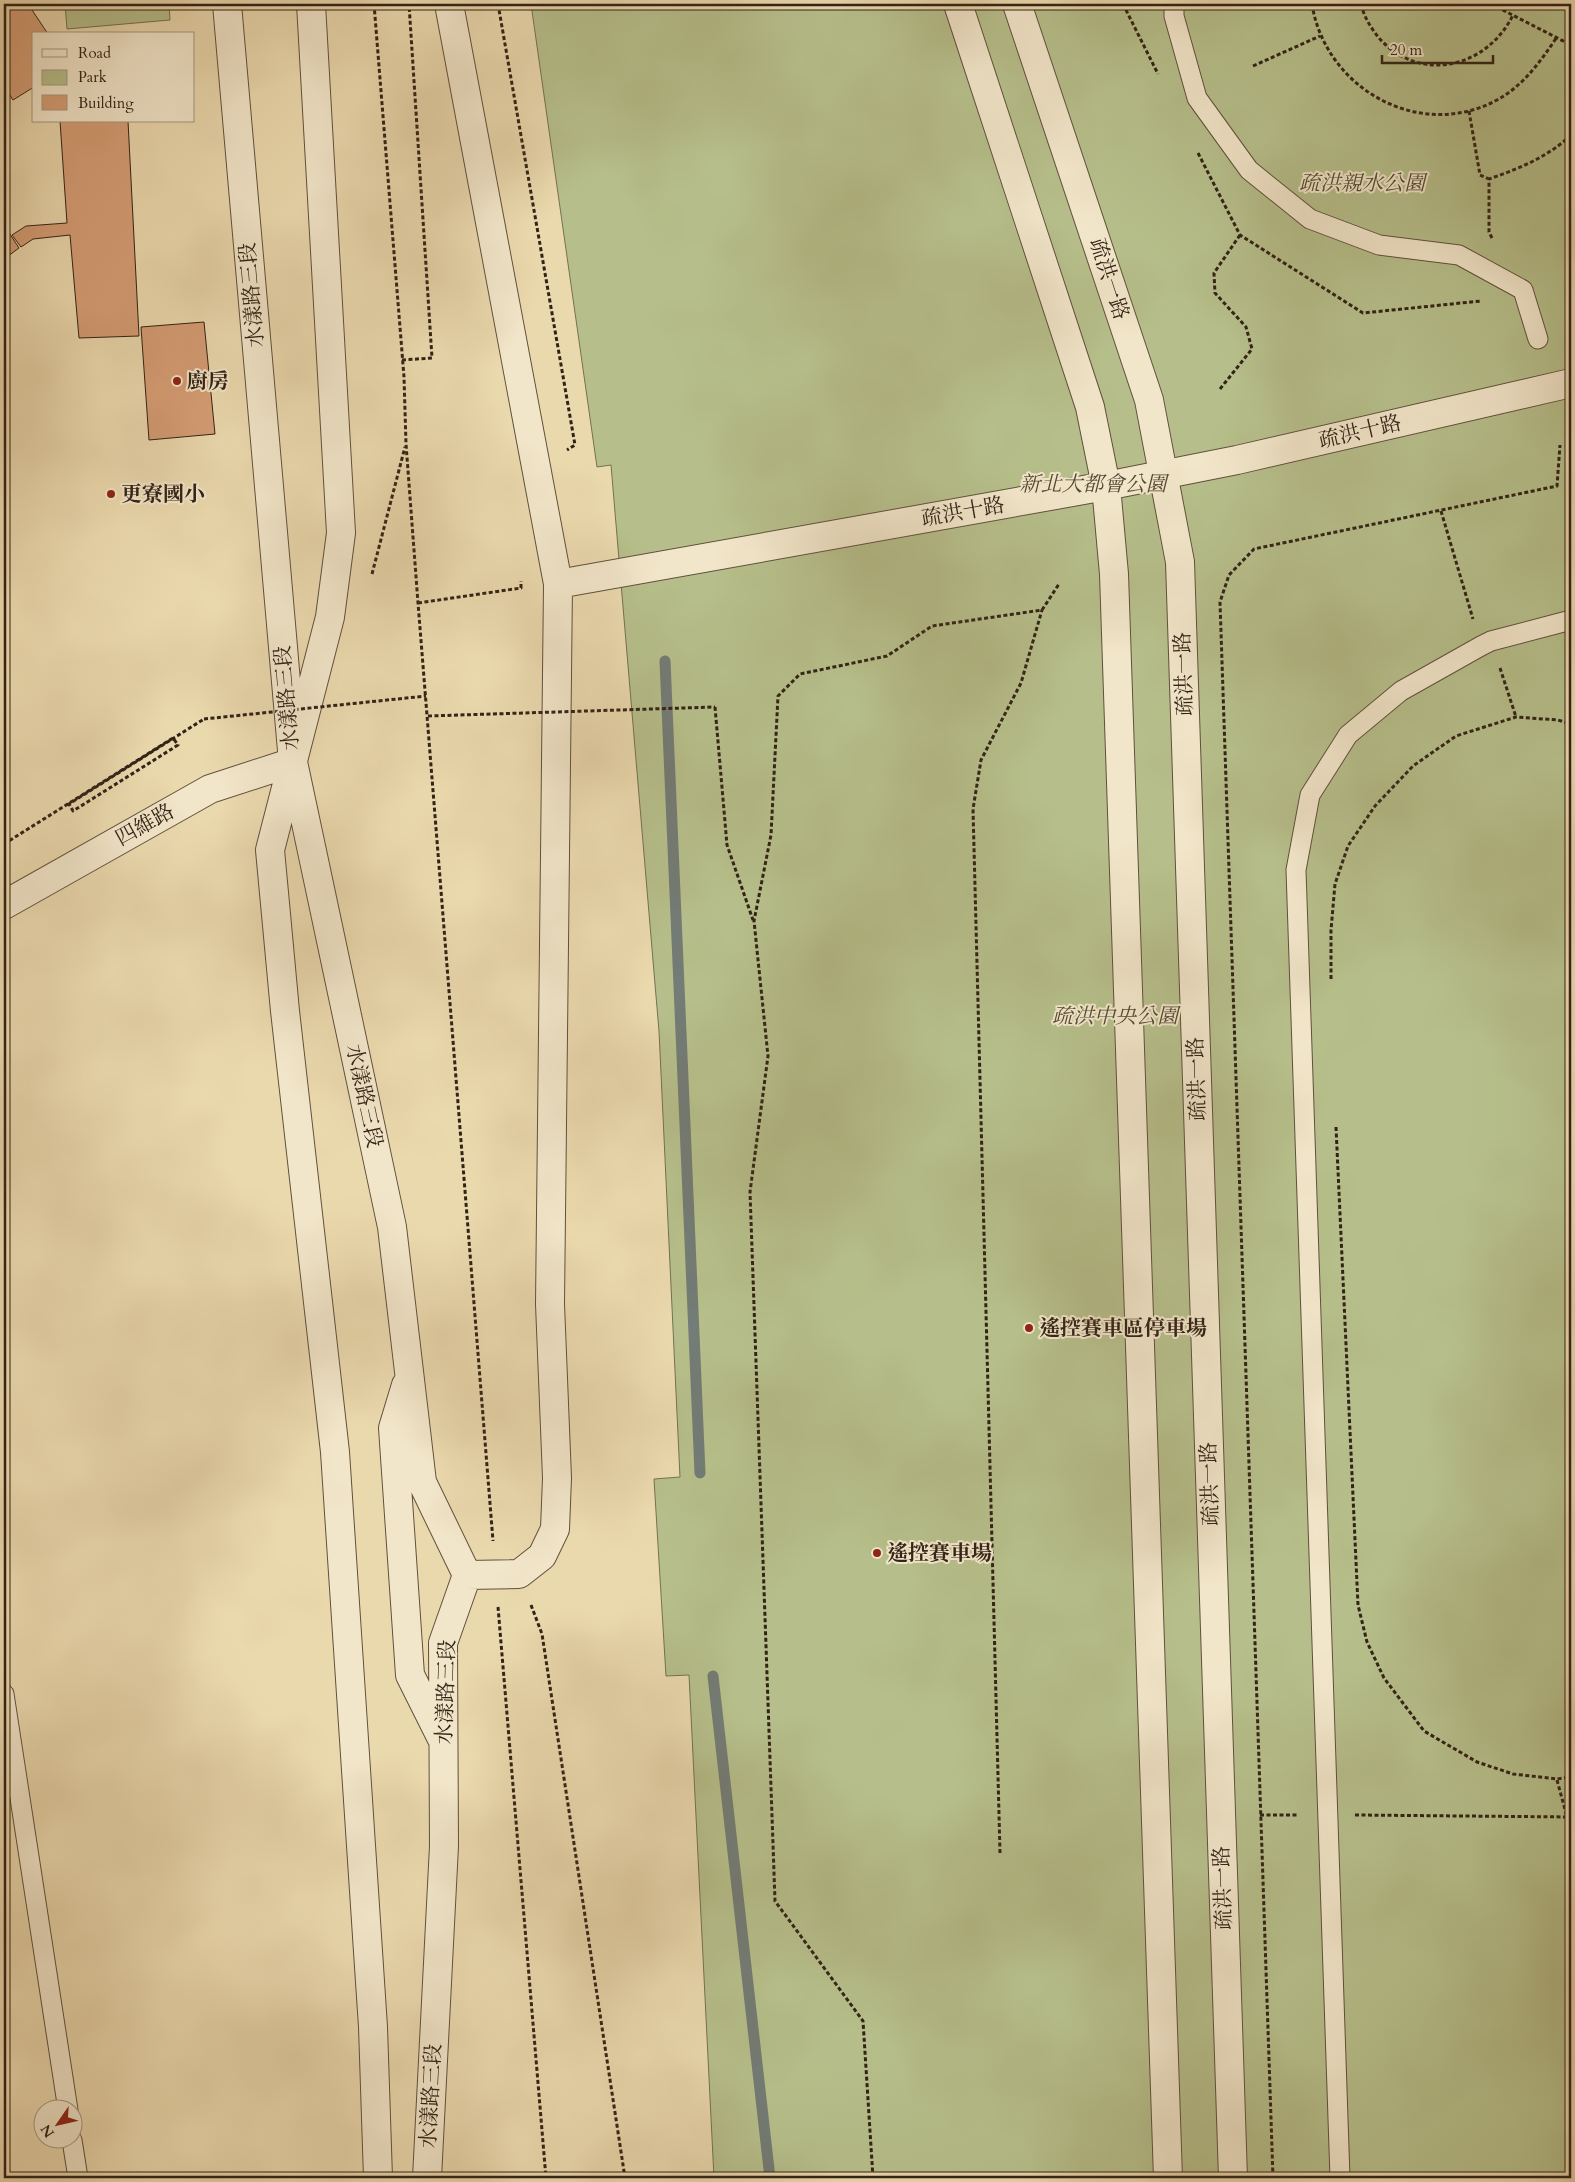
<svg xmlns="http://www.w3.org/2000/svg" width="1575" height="2182" font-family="Cardo,'Noto Serif TC',serif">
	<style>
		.green { fill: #b6bf8b; stroke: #747151 }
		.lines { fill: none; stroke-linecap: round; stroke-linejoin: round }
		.stream { stroke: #737c76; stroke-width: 11 }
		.building { fill: #d69e76; stroke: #322317 }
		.service-casing { stroke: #60503d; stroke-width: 21 }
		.tertiary-casing { stroke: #60503d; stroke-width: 30 }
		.path { stroke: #322317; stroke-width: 3; stroke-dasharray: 4 2.5; stroke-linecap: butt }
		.service { stroke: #f2e6ca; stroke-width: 19 }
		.tertiary { stroke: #f2e6ca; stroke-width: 28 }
		.path-bridge { stroke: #322317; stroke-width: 3; stroke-dasharray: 4 2.5; stroke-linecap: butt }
		.poi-dot { fill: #8f2418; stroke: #f2e6ca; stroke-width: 2 }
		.labels { text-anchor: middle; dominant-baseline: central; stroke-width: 4; stroke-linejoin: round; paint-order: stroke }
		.park-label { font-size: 21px; font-style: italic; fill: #534a34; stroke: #f2e6ca }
		.street-label { font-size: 21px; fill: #322317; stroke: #f2e6ca }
		.poi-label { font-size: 21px; font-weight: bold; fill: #322317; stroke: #f2e6ca; text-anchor: start }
	</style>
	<rect width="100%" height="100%" fill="#ebd9ae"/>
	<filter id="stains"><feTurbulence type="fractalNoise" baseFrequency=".004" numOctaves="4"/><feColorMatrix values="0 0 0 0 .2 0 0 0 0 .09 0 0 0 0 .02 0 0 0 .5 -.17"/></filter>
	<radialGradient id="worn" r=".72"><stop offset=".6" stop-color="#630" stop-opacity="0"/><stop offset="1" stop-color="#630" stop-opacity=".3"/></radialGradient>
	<path class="green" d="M65,4h104l1,16 -103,9z
		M531,4h1040v2174h-857l-25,-503 -23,1 -12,-197 26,-2 -21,-446 -48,-566 -14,2z"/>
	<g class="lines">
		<path class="stream" d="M665,661l35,812
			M713,1676l57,502"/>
	</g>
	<path class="building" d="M4,4h24l20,30h-14v53l-21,13 -9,-14z
		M60,121h68l11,215 -60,2 -9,-103 -37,4 -12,8 -9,-12 14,-9 41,-3z
		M4,225l15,23 -15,11z
		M204,322l11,112 -66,6 -8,-113z"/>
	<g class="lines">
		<g class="service-casing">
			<path id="service" d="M1174,4v12l23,82 52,72 61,49 69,26 80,10 64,35 15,49
				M4,1694l64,416
				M72,2140l6,38
				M1340,2178l-44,-1308 14,-75 38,-60 53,-44 80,-45 10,-5 80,-21"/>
		</g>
		<g class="tertiary-casing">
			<path id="tertiary" d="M227,4l66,758 99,465 30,255 45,93 -24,68 1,203 -17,332
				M311,4l30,529 -11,84 -60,233 15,161 50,441 38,575 5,151
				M449,4l109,580 -8,720 7,174 -2,51 -13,27 -23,18 -52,1
				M958,4l132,403 16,79 8,88 54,1604
				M1017,4l132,396 31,162 53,1616
				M558,584l548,-98 131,-26 334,-77
				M4,905l206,-116 83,-27
				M406,1385l-13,43 17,247 31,62"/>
		</g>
		<path class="path" d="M374,4l30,373 2,67 12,159 75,938
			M498,4l77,441 -8,5
			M1123,4l35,70
			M1312,4c13,84 107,138 185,96 27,-15 43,-38 60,-63
			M1361,4c3,13 10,24 18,34 41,46 108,30 134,-23
			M1491,4l80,41
			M1253,66l67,-30
			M1469,111l11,64 9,4
			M1198,153l42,82 123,78 118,-12
			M1492,238l-3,-6v-53c29,-10 59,-22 82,-44
			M402,360l30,-2 -23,-354
			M1220,389l32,-40 -6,-22 -31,-34 -1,-20 26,-38
			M1441,511l32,108
			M372,574l33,-127
			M418,603l103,-15v-7
			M1500,668l16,49
			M715,707l12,138 26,75
			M4,844l169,-106 5,7 -105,66 -4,-7 135,-85
			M1331,979v-49l4,-46 13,-38 27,-40 38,-40 43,-30 60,-19 42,3 13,4
			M1336,1127l22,478 9,37 17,36 40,53 53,31 36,12 44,5 14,-2
			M531,1605l11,29 83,544
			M498,1607l48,571
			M1557,1780l10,37 3,38
			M1260,1815h39
			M1355,1815l216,2
			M1000,1853l-27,-1044 8,-49 40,-77 21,-73
			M873,2178l-10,-157 -88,-120 -25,-709 18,-136 -14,-135 17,-86 7,-139 22,-22 87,-18 45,-30 110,-16 17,-26
			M1273,2178l-53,-1576 9,-27 25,-26 303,-63 3,-41"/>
		<use href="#service" class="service"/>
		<use href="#tertiary" class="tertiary"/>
		<path class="path-bridge" d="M428,716l287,-9
			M204,719l222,-23"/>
	</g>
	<g class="poi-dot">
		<circle cx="177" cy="381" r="5"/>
		<circle cx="111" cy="494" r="5"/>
		<circle cx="1029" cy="1328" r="5"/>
		<circle cx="877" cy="1553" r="5"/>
	</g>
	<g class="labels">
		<g class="park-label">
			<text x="1362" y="183">疏洪親水公園</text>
			<text x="1093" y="484">新北大都會公園</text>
			<text x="1115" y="1016">疏洪中央公園</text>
		</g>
		<g class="street-label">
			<text transform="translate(1109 279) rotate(72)">疏洪一路</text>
			<text transform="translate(252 295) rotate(-95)">水漾路三段</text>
			<text transform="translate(1360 432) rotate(-13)">疏洪十路</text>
			<text transform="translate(963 512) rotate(-10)">疏洪十路</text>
			<text transform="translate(1184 674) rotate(-92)">疏洪一路</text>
			<text transform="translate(287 698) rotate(-95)">水漾路三段</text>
			<text transform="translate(145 825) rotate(-29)">四維路</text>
			<text transform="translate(1197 1079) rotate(-92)">疏洪一路</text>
			<text transform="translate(364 1096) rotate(78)">水漾路三段</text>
			<text transform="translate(1210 1484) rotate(-92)">疏洪一路</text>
			<text transform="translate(446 1692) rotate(-88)">水漾路三段</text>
			<text transform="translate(1223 1888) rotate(-92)">疏洪一路</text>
			<text transform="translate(431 2096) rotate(-87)">水漾路三段</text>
		</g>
		<g class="poi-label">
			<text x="187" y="381">廚房</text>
			<text x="121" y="494">更寮國小</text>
			<text x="1039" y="1328">遙控賽車區停車場</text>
			<text x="887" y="1553">遙控賽車場</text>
		</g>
	</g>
	<rect width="1575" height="2182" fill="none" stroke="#ebd9ae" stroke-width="20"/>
	<rect x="5" y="5" width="1565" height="2172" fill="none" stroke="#322317" stroke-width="2.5"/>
	<rect x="10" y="10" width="1555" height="2162" fill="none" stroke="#322317"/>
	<rect x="32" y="32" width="162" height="90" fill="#f2e6ca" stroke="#a59882"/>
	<rect x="42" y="49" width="25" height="8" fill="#f2e6ca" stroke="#a59882"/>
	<text x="78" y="58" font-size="15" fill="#322317">Road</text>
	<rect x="42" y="70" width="25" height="15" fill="#b6bf8b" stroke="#a59882"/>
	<text x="78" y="82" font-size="15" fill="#322317">Park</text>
	<rect x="42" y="95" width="25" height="15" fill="#d69e76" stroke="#a59882"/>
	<text x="78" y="108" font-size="15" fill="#322317">Building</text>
	<g transform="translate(58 2124) rotate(236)"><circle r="24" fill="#f2e6ca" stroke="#a59882"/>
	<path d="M0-4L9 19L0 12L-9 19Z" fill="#8f2418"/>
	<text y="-8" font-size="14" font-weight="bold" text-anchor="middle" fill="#322317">N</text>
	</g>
	<path d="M1382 55v8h111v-8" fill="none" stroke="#322317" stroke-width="2.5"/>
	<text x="1390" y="55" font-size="15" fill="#322317" stroke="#f2e6ca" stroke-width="4" paint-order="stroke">20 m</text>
	<rect width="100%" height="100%" filter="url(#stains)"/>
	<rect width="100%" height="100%" fill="url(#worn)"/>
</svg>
